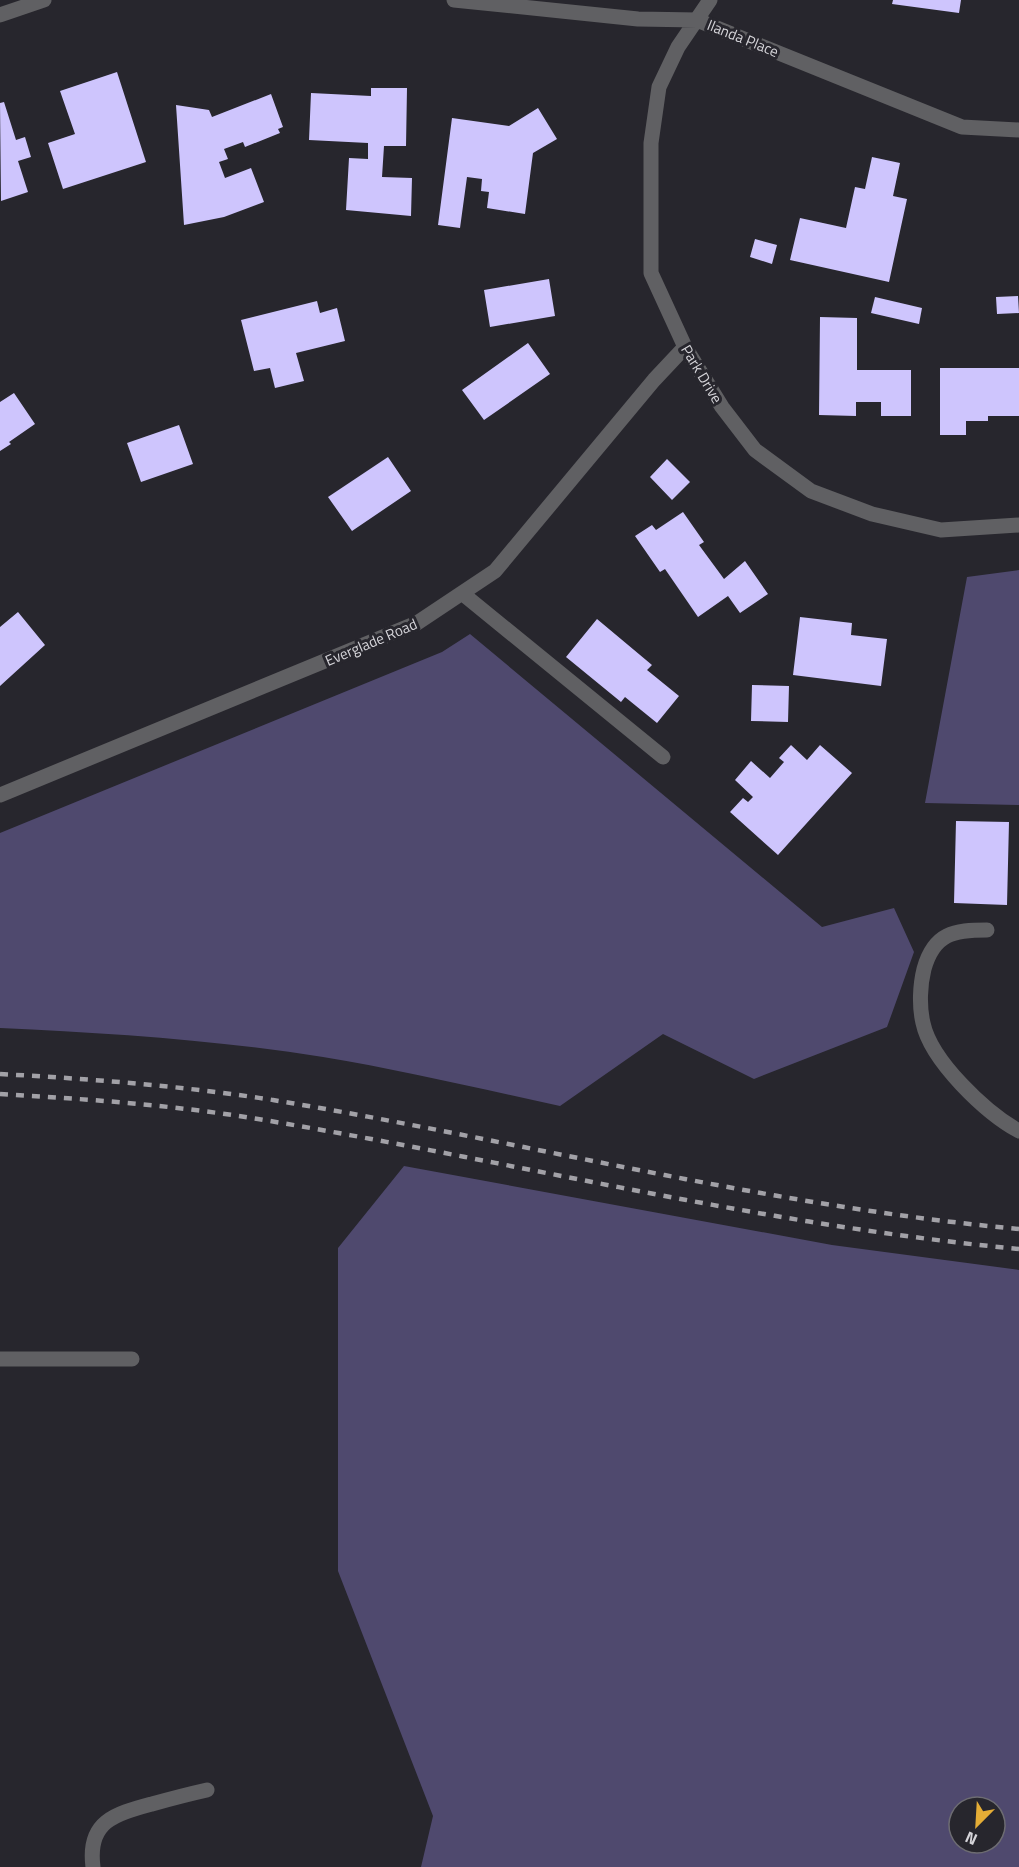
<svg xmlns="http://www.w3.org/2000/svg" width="1019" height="1867" font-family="'Titillium Web',sans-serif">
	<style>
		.green { fill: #4f496e; fill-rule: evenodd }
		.building { fill: #cec5fd }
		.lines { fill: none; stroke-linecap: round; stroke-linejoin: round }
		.minor { stroke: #606063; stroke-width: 15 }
		.rail { stroke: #a2a1a7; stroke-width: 4.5; stroke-dasharray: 8 8; stroke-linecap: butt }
		.labels { text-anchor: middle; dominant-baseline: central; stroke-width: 6; stroke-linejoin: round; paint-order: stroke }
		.street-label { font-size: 15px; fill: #d5d4d9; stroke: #27262d }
	</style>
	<rect width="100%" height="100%" fill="#27262d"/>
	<path class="green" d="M1019,570v235l-94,-2 42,-226z
		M470,634l352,293 72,-19 20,44 -27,75 -133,52 -91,-45 -103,72c-79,-17 -158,-36 -237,-49 -107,-17 -215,-24 -323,-29v-195l442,-181z
		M404,1166l428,79 187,25v597h-598l12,-51 -95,-245v-323zM959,1807h36v36h-36z"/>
	<path class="building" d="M893,0h68l-2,13 -67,-9z
		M117,72l29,90 -83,27 -15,-46 27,-9 -15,-43z
		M371,88h36l-1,58h-22l-2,31 30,1 -1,38 -65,-6 3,-52 19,1v-16l-59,-3 2,-47 60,3z
		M271,94l12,33 -5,2 2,4 -35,14 -2,-5 -19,7 4,10 -9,3 6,16 26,-10 13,34 -40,15 -40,8 -8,-120 33,5 3,7z
		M4,102l12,38 9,-3 6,20 -13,4 10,31 -27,9 -1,-98z
		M538,108l19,31 -24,14 -8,61 -38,-6 2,-16 -8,-1 1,-12 -15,-2 -7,51 -22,-3 14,-107 57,8z
		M872,157l28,6 -7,33 14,3 -18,83 -99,-22 10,-42 46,10 9,-41 10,2z
		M755,239l22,6 -5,19 -22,-7z
		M549,279l6,37 -65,11 -6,-37z
		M1018,296l1,17 -22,1 -1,-17z
		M875,297l47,11 -3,16 -48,-11z
		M317,301l3,12 17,-5 8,33 -49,12 8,28 -29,7 -5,-20 -16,3 -13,-51z
		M820,317l37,1v52h54v46h-30v-14h-25v14l-37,-1z
		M528,343l22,31 -66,46 -22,-30z
		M940,368h79v48h-31v5h-22v14h-26z
		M14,393l21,31 -26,18 2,2 -11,7v-49z
		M179,425l14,39 -52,18 -14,-39z
		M388,457l23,34 -59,40 -24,-34z
		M667,459l23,23 -18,18 -22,-23z
		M683,512l21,30 -5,3 25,34 21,-18 23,33 -28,19 -12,-17 -30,21 -33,-48 -5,3 -25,-36 17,-11 4,5z
		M18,612l27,33 -45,41v-59z
		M800,617l52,6 -1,12 36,4 -6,47 -88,-11z
		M597,619l55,46 -5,5 32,26 -22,27 -32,-26 -4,5 -55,-45z
		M752,685l37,1 -1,36 -37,-1z
		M791,745l16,15 13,-15 32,28 -74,82 -48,-43 13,-14 5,4 5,-5 -18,-17 16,-19 19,17 14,-16 -5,-4z
		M956,821l53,1 -2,83 -53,-2z"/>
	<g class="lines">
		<path class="minor" d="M454,0l184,19 59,1 265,107 57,3
			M710,0l-32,47 -19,40 -8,56v130l34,74 37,60 33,43 56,41 61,23 69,16 78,-5
			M0,15l44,-15
			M463,594l200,163
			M0,795l417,-172 78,-52 159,-191 31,-33
			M987,930c-33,0 -53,3 -63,39 -4,16 -5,37 -1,54 8,38 63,90 96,108
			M0,1359h132
			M93,1867c-6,-46 22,-53 59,-63 18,-5 37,-10 55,-14"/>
		<path class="rail" d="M0,1074c92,5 183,12 273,26 249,41 494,106 746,129
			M0,1094c86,5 173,11 258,25 254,42 504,106 761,130"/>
	</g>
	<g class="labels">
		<g class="street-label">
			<text transform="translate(743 38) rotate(22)">Ilanda Place</text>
			<text transform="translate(702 374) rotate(59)">Park Drive</text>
			<text transform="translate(371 642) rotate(-23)">Everglade Road</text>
		</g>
	</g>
	<g transform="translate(977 1825) rotate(204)"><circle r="28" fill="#27262d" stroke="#6d6c72" stroke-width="1.5"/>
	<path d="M0-4.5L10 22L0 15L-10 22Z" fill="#e5ad36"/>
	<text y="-9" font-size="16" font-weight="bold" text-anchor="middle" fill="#d5d4d9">N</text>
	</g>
</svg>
